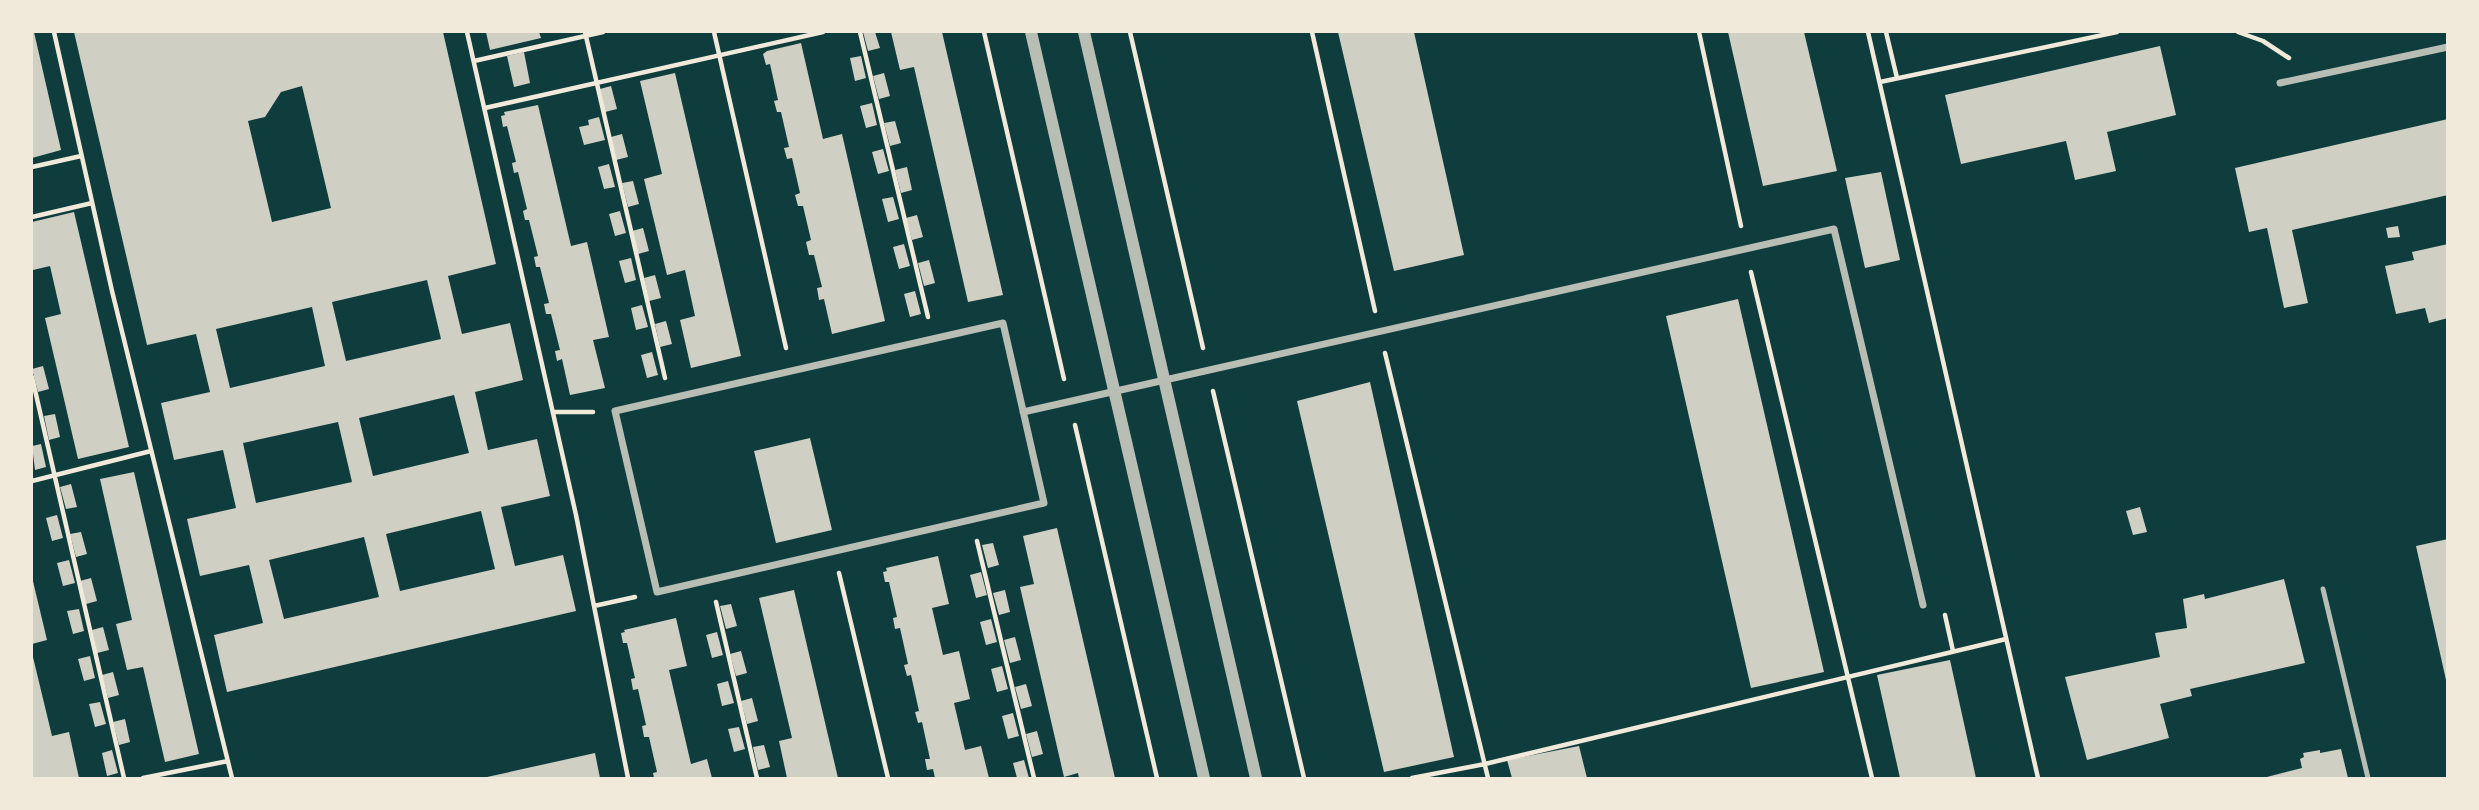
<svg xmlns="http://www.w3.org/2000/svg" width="2479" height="810" font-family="'Nunito Sans',sans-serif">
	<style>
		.building { fill: #cfcfc3; fill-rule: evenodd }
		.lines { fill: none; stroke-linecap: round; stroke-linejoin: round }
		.path { stroke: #f1e9da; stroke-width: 4.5 }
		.service { stroke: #b8beb3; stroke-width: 5 }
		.minor { stroke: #b8beb3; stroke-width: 7 }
		.tertiary { stroke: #b8beb3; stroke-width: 12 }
	</style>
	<rect width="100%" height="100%" fill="#0f3d3e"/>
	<path class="building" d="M32,32h2l27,118 -29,8z
		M74,32h369l53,232 -48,12 14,58 48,-11 13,57 -48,12 13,58 49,-11 13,57 -49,11 14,59 48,-11 13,56 -349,81 -13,-57 49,-12 -14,-58 -49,11 -13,-57 49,-11 -13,-58 -49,10 -13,-57 49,-11 -14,-58 -49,11zM302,86l29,122 -59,14 -24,-101 17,-4 16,-25zM427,280l14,59 -95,22 -14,-59zM312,307l13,59 -95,22 -14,-59zM454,395l15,58 -96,23 -14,-58zM338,422l14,60 -96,21 -13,-60zM481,511l14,58 -95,22 -14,-57zM364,537l15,60 -95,22 -15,-59z
		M486,32h53l2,6 -51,12z
		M863,32h12l5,16 -12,3z
		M891,32h51l61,263 -35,7 -54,-235 -14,3z
		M1338,32h76l50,223 -70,16z
		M1728,32h76l33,139 -74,15z
		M801,43l22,96 19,-5 43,187 -53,13 -8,-35 -5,1 -2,-12 5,-1 -8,-32h-5l-3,-13 5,-2 -8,-34h-5l-3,-11 5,-2 -8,-35 -5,1 -3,-11 5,-1 -8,-35h-4l-3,-11 4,-1 -8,-36 -4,1 -3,-11 4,-3z
		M2160,46l16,69 -69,17 9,39 -41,9 -9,-39 -105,23 -16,-69z
		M524,52l6,31 -16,4 -7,-31z
		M861,56l5,22 -11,3 -5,-23z
		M675,73l66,283 -50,12 -11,-48 15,-4 -10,-46 -18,5 -23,-96 18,-5 -22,-93z
		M884,73l6,23 -11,3 -6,-23z
		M611,86l6,23 -12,3 -5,-23z
		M872,103l5,22 -11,3 -6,-22z
		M538,105l33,141 16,-4 22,95 -16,3 12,48 -35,7 -8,-36 -5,2 -2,-10 5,-1 -9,-36h-5l-2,-10 5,-1 -9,-36h-4l-2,-10 4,-1 -9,-36h-4l-2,-9 4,-2 -9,-37 -4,1 -2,-10 4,-1 -9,-36 -4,1 -2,-11 4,-1 -1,-3z
		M599,117l6,23 -21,5 -5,-18 10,-2 -1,-5z
		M2448,119v76l-156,35 16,73 -24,5 -17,-80 -18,4 -14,-64z
		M895,121l6,22 -11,3 -6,-23z
		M622,134l6,23 -12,3 -5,-23z
		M883,149l6,22 -11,3 -6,-22z
		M609,164l6,23 -11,2 -6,-22z
		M907,167l5,23 -11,3 -6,-23z
		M1881,172l19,88 -35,8 -20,-90z
		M633,181l6,23 -11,3 -6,-24z
		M893,197l6,22 -11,3 -6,-23z
		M620,211l6,22 -11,3 -6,-22z
		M74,212l55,235 -51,12 -33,-141 16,-4 -11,-48 -17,4 -1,-8v-40z
		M917,215l6,22 -11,3 -6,-22z
		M2398,226l2,11 -12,1 -2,-10z
		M643,228l6,23 -11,3 -6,-23z
		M904,244l6,22 -11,3 -6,-22z
		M2448,244v74l-19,5 -4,-15 -29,6 -11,-48 29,-6 -2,-8z
		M631,258l5,22 -11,3 -6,-22z
		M929,260l6,23 -11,3 -6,-23z
		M655,275l6,23 -12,3 -5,-23z
		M915,291l6,23 -11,3 -6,-23z
		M1738,299l86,373 -73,16 -85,-372z
		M642,305l6,22 -12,3 -5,-22z
		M666,321l6,23 -12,3 -5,-23z
		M652,352l6,23 -11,3 -6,-23z
		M43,366l6,23 -11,3 -6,-23z
		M1370,382l84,375 -70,15 -87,-371z
		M55,414l5,23 -11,3 -5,-24z
		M810,438l22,92 -56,13 -22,-92z
		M41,444l5,23 -11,3 -3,-24z
		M134,472l65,282 -34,8 -22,-95 -16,3 -11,-46 16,-4 -32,-141z
		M71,484l6,23 -11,2 -6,-22z
		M2140,507l7,25 -14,3 -7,-24z
		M57,515l6,23 -11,3 -6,-23z
		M1057,528l58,250h-36l-1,-5 -14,4 -44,-190 14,-3 -11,-48z
		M81,532l6,22 -11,3 -6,-23z
		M2448,539v141h-2l-30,-134z
		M993,543l6,22 -11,3 -6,-23z
		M938,556l11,48 -17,4 11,47 16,-4 11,48 -16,4 11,47 16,-4 8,32h-54l-2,-9 -6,1 -2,-11h5l-8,-37 -4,1 -3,-11 4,-1 -8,-36 -4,1 -3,-11 4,-1 -8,-36 -5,1 -2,-11 4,-1 -8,-35h-4l-2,-10 4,-1 -1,-3z
		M69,560l6,23 -12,3 -6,-23z
		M981,572l6,23 -11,3 -6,-23z
		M32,577l15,63 -15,4z
		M91,578l6,23 -11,3 -6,-23z
		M2284,579l21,84 -115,26 2,7 -32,8 9,34 -82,22 -22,-83 95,-20 -5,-24 32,-5 -4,-29 21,-5 1,5z
		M794,590l44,188h-51l-8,-37 13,-3 -33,-140z
		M1005,590l5,22 -11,3 -6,-22z
		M731,604l6,22 -11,3 -6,-23z
		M79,609l5,22 -11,3 -6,-23z
		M676,618l11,48 -18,4 22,94 16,-5 5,19h-58l-1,-5 4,-1 -8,-35h-5l-2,-11 4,-1 -8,-36 -5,1 -2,-11 4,-1 -8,-35h-4l-2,-10 4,-1 -1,-2z
		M991,619l6,23 -11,3 -6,-23z
		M103,627l6,23 -12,3 -5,-23z
		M717,632l6,23 -11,3 -6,-23z
		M1015,637l6,23 -11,3 -6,-23z
		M741,651l6,22 -11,3 -6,-22z
		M32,653l20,83 17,-4 10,46h-47z
		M90,656l5,22 -11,3 -6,-22z
		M1950,660l26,118h-76l-23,-103z
		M1002,666l6,23 -11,3 -6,-23z
		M113,672l6,23 -11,3 -6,-23z
		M728,681l6,22 -12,3 -5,-22z
		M1026,684l6,22 -11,3 -6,-22z
		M752,698l6,23 -11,3 -6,-23z
		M100,702l6,22 -11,3 -6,-23z
		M1013,713l6,23 -11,3 -6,-23z
		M125,719l5,23 -11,3 -6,-23z
		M739,727l6,22 -11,3 -6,-23z
		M1037,731l6,23 -11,3 -6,-23z
		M764,745l6,22 -12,3 -5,-23z
		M1579,746l8,32h-75l-5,-18z
		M2341,749l7,29h-85l39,-10 -2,-9 4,-2 -1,-4 17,-3v3z
		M112,750l6,23 -11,3 -5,-23z
		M595,753l5,25h-113v-1z
		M1024,760l5,18h-12l-4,-15z"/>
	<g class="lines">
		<path class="path" d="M54,32l58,259 120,487
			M467,32l109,483 52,263
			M585,32l80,346
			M714,32l72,316
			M860,32l68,285
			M984,32l80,347
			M1130,32l73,316
			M1312,32l63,279
			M1699,32l42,194
			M1868,32l170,746
			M1886,32l11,46
			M2238,32l25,9 26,17
			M474,61l129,-29
			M1880,82l237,-50
			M485,108l338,-76
			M32,167l49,-11
			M32,217l60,-14
			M1751,272l121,506
			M1385,353l103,425
			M32,377l92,401
			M1213,391l91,387
			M553,412h40
			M1075,425l82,353
			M32,481l119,-30
			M977,541l57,237
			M839,573l49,205
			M716,602l41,176
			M594,606l41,-9
			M1945,615l8,36
			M143,778l85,-17
			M1412,778l73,-14 521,-125"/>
		<path class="service" d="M2323,589l45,189"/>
		<path class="minor" d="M2280,83l168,-36
			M1003,323l41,180 -387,89 -42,-181z
			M1023,412l811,-183 89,376"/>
		<path class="tertiary" d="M1031,32l173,746
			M1084,32l172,746"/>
	</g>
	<rect width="2479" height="810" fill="none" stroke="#f1e9da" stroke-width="66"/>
</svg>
